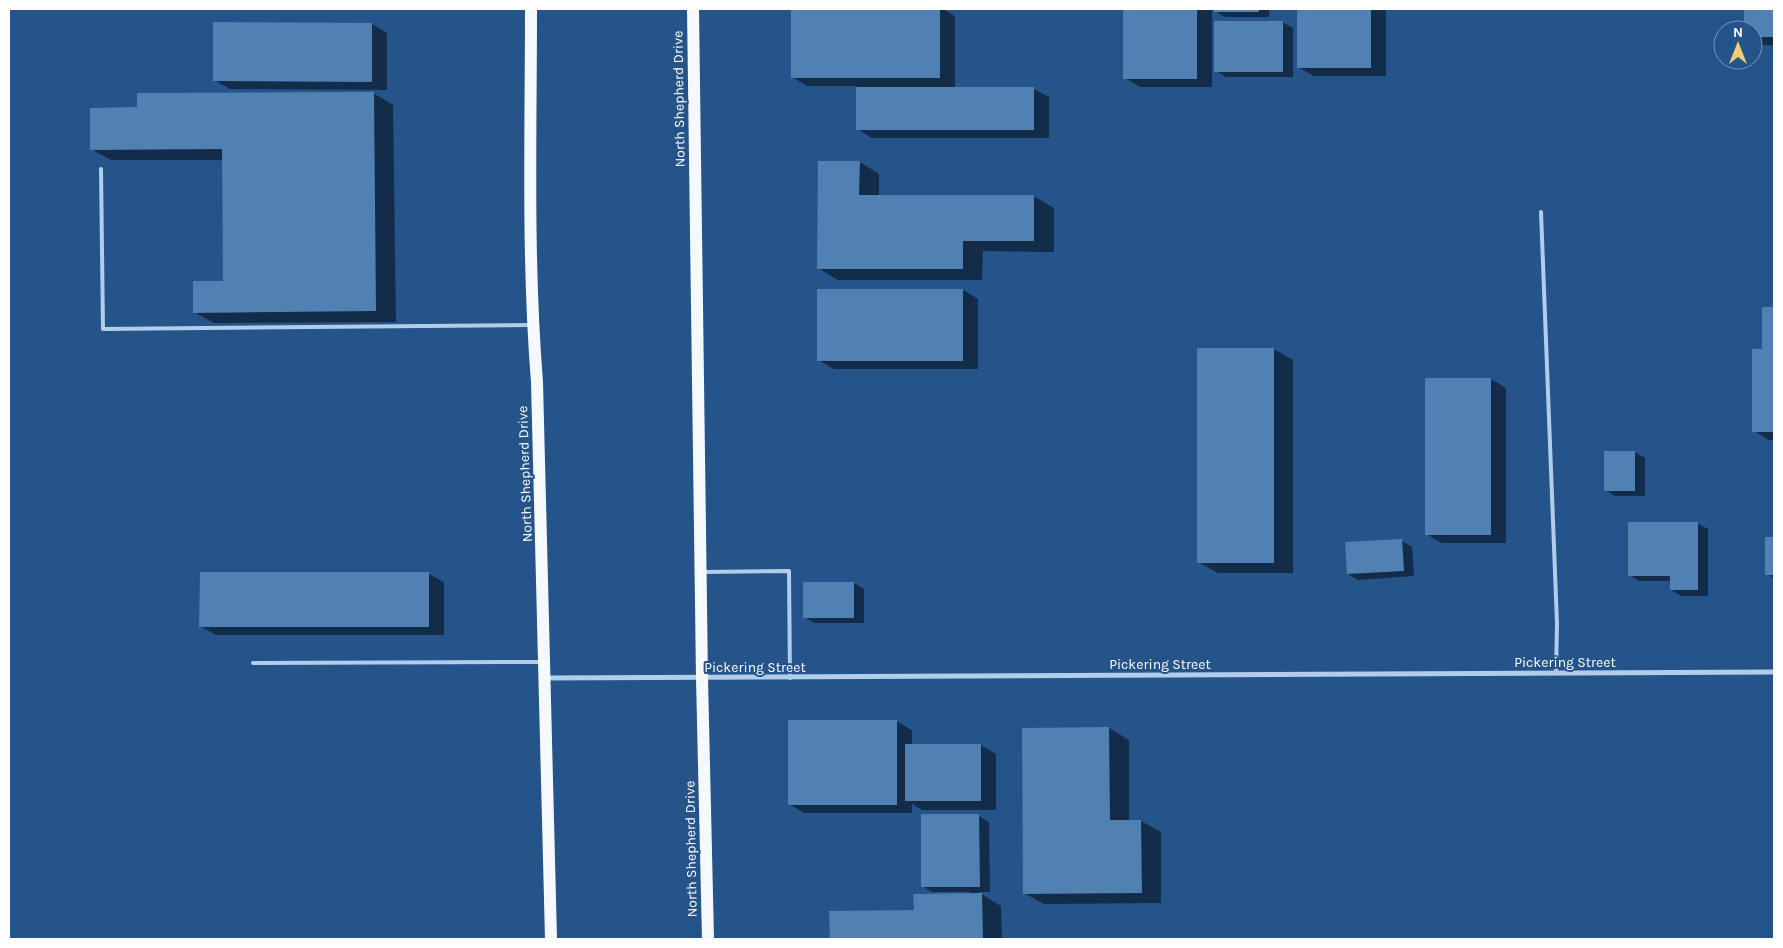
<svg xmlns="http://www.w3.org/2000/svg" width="1783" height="948" font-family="Karla,sans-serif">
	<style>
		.shadow { fill: #0007 }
		.building { fill: #5180b2 }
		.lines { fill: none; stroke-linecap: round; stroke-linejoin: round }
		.service { stroke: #b1cdea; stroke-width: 4 }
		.minor { stroke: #b1cdea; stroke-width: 5 }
		.primary { stroke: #f5f9fe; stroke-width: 12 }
		.labels { text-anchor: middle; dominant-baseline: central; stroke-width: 4; stroke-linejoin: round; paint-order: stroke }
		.street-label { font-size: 14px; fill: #fff; stroke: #25548a }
	</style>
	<rect width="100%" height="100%" fill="#25548a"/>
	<path class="shadow" d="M792,9h151l12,7v73h79l15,8v41h-177l-15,-9v-43h-50l-15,-9z
		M1125,9h87v78h-72l-15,-9z
		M1215,9h54v8h-44l-10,-6z
		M1298,9h88v67h-72l-16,-9z
		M1745,9h29v36h-13l-8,-5v-10h-8z
		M1282,22l11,6v49h-67l-10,-6z
		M372,24l15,9v57l-157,-1 -16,-9z
		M373,93l20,12 3,217 -182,1 -20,-11 30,-29 -1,-123h-112l-20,-11 47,-40z
		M860,162l19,12v22h155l20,12v44l-71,-1 -1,29h-144l-20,-12z
		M963,290l15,9v70h-144l-16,-9z
		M1763,308h11v132h-5l-15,-9 9,-81z
		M1274,349l19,11v213h-75l-20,-11z
		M1426,379h65l15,9v155h-64l-16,-9z
		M1635,452l10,6v38h-30l-10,-6z
		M1697,523l11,6v67h-27l-10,-6v-9h-32l-10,-6z
		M1767,539h7v40l-7,-5z
		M1402,541l10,6 2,29 -56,4 -10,-6z
		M201,574h228l15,8v53h-228l-16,-9z
		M804,583h50l10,6v34h-50l-10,-6z
		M896,721l16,9v15h69l15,9v56h-74l-10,-6v9h-108l-15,-9z
		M1109,728l20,12v81h12l20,11v71l-117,1 -20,-11 -1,-164z
		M922,816h57l10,6 1,70h-12l23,14 1,33h-171v-27l84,-1 55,-16v-3h-38l-10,-6z"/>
	<path class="building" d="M791,9h149v69h-149z
		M1123,9h74v70h-74z
		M1214,9h45v3h-45z
		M1297,9h74v59h-74z
		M1744,9h30v28h-21v-7h-9z
		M1214,21h69v51h-69z
		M213,22l159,1v59l-159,-1z
		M856,87h178v43h-178z
		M374,92l2,219 -183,2v-32h30l-1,-132 -132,1v-42l47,-1v-14z
		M818,161h42l-1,34h175v46h-71v28h-146z
		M817,289h146v72h-146z
		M1762,307h12v125h-22v-83h10z
		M1197,348h77v215h-77z
		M1425,378h66v157h-66z
		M1604,451h31v40h-31z
		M1628,522h70v68h-28v-14h-42z
		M1765,537h9v38h-9z
		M1402,539l2,32 -57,3 -2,-32z
		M200,572h229v55h-230z
		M803,582h51v36h-51z
		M788,720h109v85h-109z
		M1109,727l1,93h31l1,73 -119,1 -1,-166z
		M905,744h76v57h-76z
		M921,814h58l1,73h-59z
		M982,893l1,46h-153l-1,-28 85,-1 -1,-16z"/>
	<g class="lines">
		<path class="service" d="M101,169l2,160 427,-4
			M1541,212l16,412 -1,49
			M703,572l86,-1 1,107
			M253,663l290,-1"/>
		<path class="minor" d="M545,678l1229,-6"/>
		<path class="primary" d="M531,9c0,124 -4,249 6,373l14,557
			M693,9l9,669 6,261"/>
	</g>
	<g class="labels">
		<g class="street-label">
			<text transform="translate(679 99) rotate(-91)">North Shepherd Drive</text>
			<text transform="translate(525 474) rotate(-92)">North Shepherd Drive</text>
			<text x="1565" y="662">Pickering Street</text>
			<text x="1160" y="664">Pickering Street</text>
			<text x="755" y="667">Pickering Street</text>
			<text transform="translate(691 849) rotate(-91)">North Shepherd Drive</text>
		</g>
	</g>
	<rect width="1783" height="948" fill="none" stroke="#ffffff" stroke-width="20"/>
	<g transform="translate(1738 45)"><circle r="24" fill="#25548a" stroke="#7c98b9"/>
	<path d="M0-4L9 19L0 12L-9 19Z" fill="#f4cb75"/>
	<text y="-8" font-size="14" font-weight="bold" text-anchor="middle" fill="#ffffff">N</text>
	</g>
</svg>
